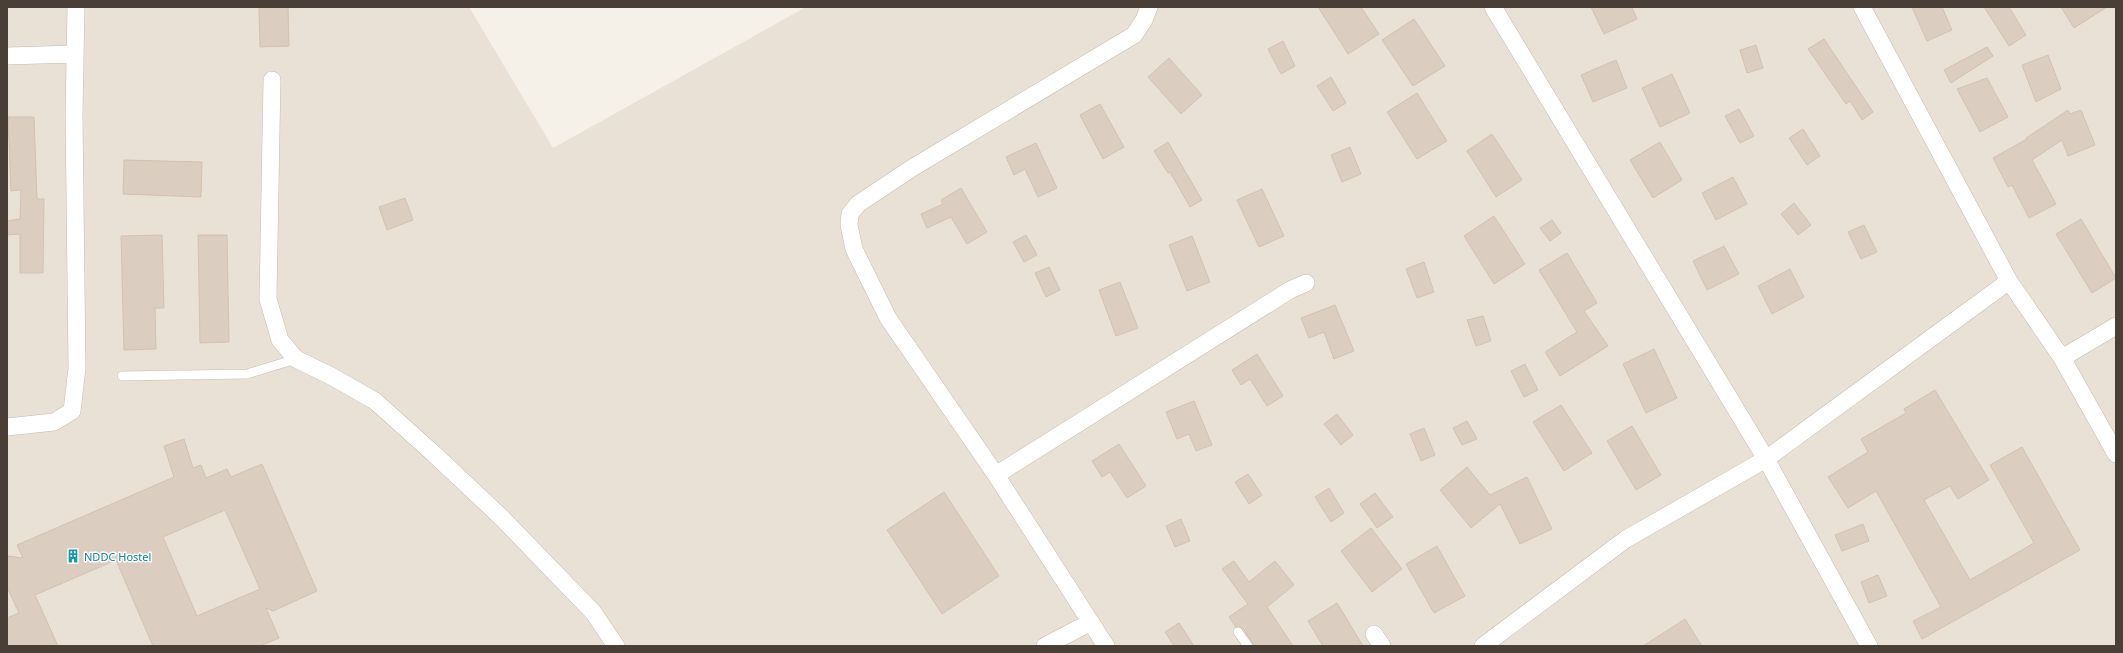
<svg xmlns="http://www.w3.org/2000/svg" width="2123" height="653" font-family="'Noto Sans',sans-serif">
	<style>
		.residential { fill: #eae1d6 }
		.building { fill: #dbcdbf; stroke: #d4c1af; fill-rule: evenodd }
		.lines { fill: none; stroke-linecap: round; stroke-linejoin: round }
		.service-casing { stroke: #c5b9ad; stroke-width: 10 }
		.minor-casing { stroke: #c5b9ad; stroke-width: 18 }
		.service { stroke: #fff; stroke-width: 9 }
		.minor { stroke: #fff; stroke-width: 17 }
		.labels { text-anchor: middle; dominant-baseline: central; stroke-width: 3; stroke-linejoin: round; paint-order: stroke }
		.culture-label { font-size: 11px; fill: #0d838f; stroke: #fff; text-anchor: start }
	</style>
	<rect width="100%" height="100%" fill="#f5f0e8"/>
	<path class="residential" d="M7,7h462l84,141 253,-141h1310v639h-2109z"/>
	<path class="building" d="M259,7h29l1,39 -29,1z
		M1318,7h43l18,27 -31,20z
		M1591,7h41l5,12 -33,15z
		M1912,7h30l10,23 -25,11z
		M1984,7h25l17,28 -17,11z
		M2061,7h46l-33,21z
		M1414,19l31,47 -32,20 -31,-46z
		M1824,39l49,73 -11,8 -12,-19 -4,3 -38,-55z
		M1283,41l12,25 -14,8 -13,-25z
		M1756,45l7,23 -16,5 -7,-23z
		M1987,47l6,9 -42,27 -7,-13z
		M2048,55l13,34 -25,13 -14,-37z
		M1169,58l33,37 -21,19 -33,-37z
		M1616,60l11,28 -34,14 -12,-27z
		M1672,74l18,39 -30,14 -18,-39z
		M1331,77l15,26 -13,8 -16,-25z
		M1987,78l21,39 -28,15 -23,-43z
		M1417,93l30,48 -30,18 -30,-47z
		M1100,104l24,43 -21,12 -23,-44z
		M1739,109l15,27 -14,7 -15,-27z
		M2068,110l2,4 11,-4 14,35 -27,11 -6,-16 -30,20 24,44 -27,14 -17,-33 -4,2 -15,-29 34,-19 -1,-1z
		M8,117h26l3,82h7l-1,74h-23v-39l-13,1v-14l13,-2 1,-29 -10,1z
		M1803,129l17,27 -13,9 -18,-27z
		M1492,134l30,46 -26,17 -29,-46z
		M1168,142l34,58 -12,7 -20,-35 -2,1 -14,-22z
		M1660,142l22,38 -29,18 -23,-38z
		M1036,143l21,45 -19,9 -13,-28 -11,6 -8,-18z
		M1350,147l11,27 -19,8 -11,-27z
		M124,160l78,2 -1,35 -78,-3z
		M1733,177l14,27 -31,16 -14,-27z
		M961,188l26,44 -20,12 -16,-27 -24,11 -6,-14 22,-10 -2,-4z
		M1262,189l22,47 -25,11 -22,-47z
		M405,198l8,22 -26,10 -8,-23z
		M1794,203l17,22 -13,10 -17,-21z
		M1494,216l31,48 -31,20 -30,-48z
		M2081,219l35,59 -24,15 -36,-59z
		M1552,220l9,13 -11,8 -10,-13z
		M1864,225l13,27 -16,7 -13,-27z
		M162,235l2,73h-9l1,41 -32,1 -3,-114z
		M198,235h29l2,107 -29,1z
		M1026,235l11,20 -13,7 -11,-20z
		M1192,236l18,46 -23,9 -18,-46z
		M1724,246l15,28 -32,16 -14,-29z
		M1567,253l30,50 -13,8 24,35 -48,30 -15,-24 32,-20 -38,-62z
		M1424,262l10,30 -17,6 -11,-29z
		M1049,267l11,23 -14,7 -11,-24z
		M1790,269l14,28 -32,17 -14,-28z
		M1120,282l18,46 -22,8 -17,-46z
		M1335,305l19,46 -20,8 -10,-27 -15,6 -8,-20z
		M1483,316l8,25 -15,5 -9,-26z
		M1654,349l23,49 -31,15 -23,-49z
		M1257,354l26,42 -16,10 -17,-27 -9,6 -9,-15z
		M1525,364l13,26 -14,7 -13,-26z
		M1935,390l54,90 -31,19 -8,-13 -26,14 46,80 64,-37 -44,-78 32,-18 58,103 -158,89 -9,-18 28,-14 -65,-116 -28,17 -20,-31 40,-25 -7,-13 45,-26 -2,-4z
		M1194,401l18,44 -16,6 -7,-17 -12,5 -11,-27z
		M1561,405l31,48 -28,18 -31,-49z
		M1337,414l16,21 -12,10 -17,-21z
		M1467,421l10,18 -15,6 -9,-17z
		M1632,426l29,49 -25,15 -29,-49z
		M1424,428l11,27 -14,6 -11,-27z
		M184,439l9,29 8,-3 5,13 21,-9 4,8 31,-13 55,127 -44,20 -7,-3 13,30 -19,8h-107l-37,-86 -81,35 23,51h-51v-28l12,-5 -12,-26v-31l16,2 -6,-13 157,-68 -10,-31zM225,510l35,79 -63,27 -34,-79z
		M1119,444l27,42 -19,12 -17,-26 -8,5 -10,-16z
		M1467,467l23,28 37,-18 25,52 -32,15 -20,-40 -29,24 -31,-38z
		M1248,474l14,21 -13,9 -14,-22z
		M1329,488l15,25 -13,9 -16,-25z
		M944,492l55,84 -57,38 -55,-84z
		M1375,493l18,24 -16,11 -17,-24z
		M1181,519l9,22 -15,6 -9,-21z
		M1863,524l6,17 -27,10 -7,-16z
		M1371,528l31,41 -30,23 -31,-41z
		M1437,546l28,50 -31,17 -28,-49z
		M1234,561l15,21 26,-21 19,24 -27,22 26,39h-39l-11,-18 -7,-1 -7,-10 19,-13 -26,-35z
		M1878,575l9,21 -18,7 -8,-21z
		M1337,603l26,43h-40l-15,-25z
		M1685,619l17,27h-59z
		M1179,623l15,23h-20l-9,-14z"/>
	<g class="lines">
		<g class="service-casing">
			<path id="service" d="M122,376l125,-2 49,-15
				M1238,632l10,14"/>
		</g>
		<g class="minor-casing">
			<path id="minor" d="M1493,7l273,452 103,187
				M1862,7l147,274 53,77 54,96
				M7,56l68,-2
				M272,80l-4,219 12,41 16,19 35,17 44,25 59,53 67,63 92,95 23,34
				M2062,358l54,-32
				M7,427l47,-5 18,-11 5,-43 -3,-254 2,-107
				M996,475l294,-185 16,-7
				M1374,634l8,12
				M1045,646l46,-24
				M1106,646l-110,-171 -108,-157 -34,-69 -5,-24 1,-11 8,-10 54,-36 222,-133 10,-15 5,-13
				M1483,646l143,-107 140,-80 243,-178"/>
		</g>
		<use href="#service" class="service"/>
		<use href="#minor" class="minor"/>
	</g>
	<defs>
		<g id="building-bare" transform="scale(1.08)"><path d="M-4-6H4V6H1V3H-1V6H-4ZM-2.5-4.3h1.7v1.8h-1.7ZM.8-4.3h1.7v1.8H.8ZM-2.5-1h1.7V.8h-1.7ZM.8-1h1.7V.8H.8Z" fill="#0f9aa8" stroke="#fff" stroke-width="2.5" paint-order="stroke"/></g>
	</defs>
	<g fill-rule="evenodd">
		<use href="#building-bare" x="73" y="556"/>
	</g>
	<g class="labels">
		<g class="culture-label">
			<text x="84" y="556">NDDC Hostel</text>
		</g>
	</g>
	<rect width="2123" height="653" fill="none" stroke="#4a3f36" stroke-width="16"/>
</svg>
